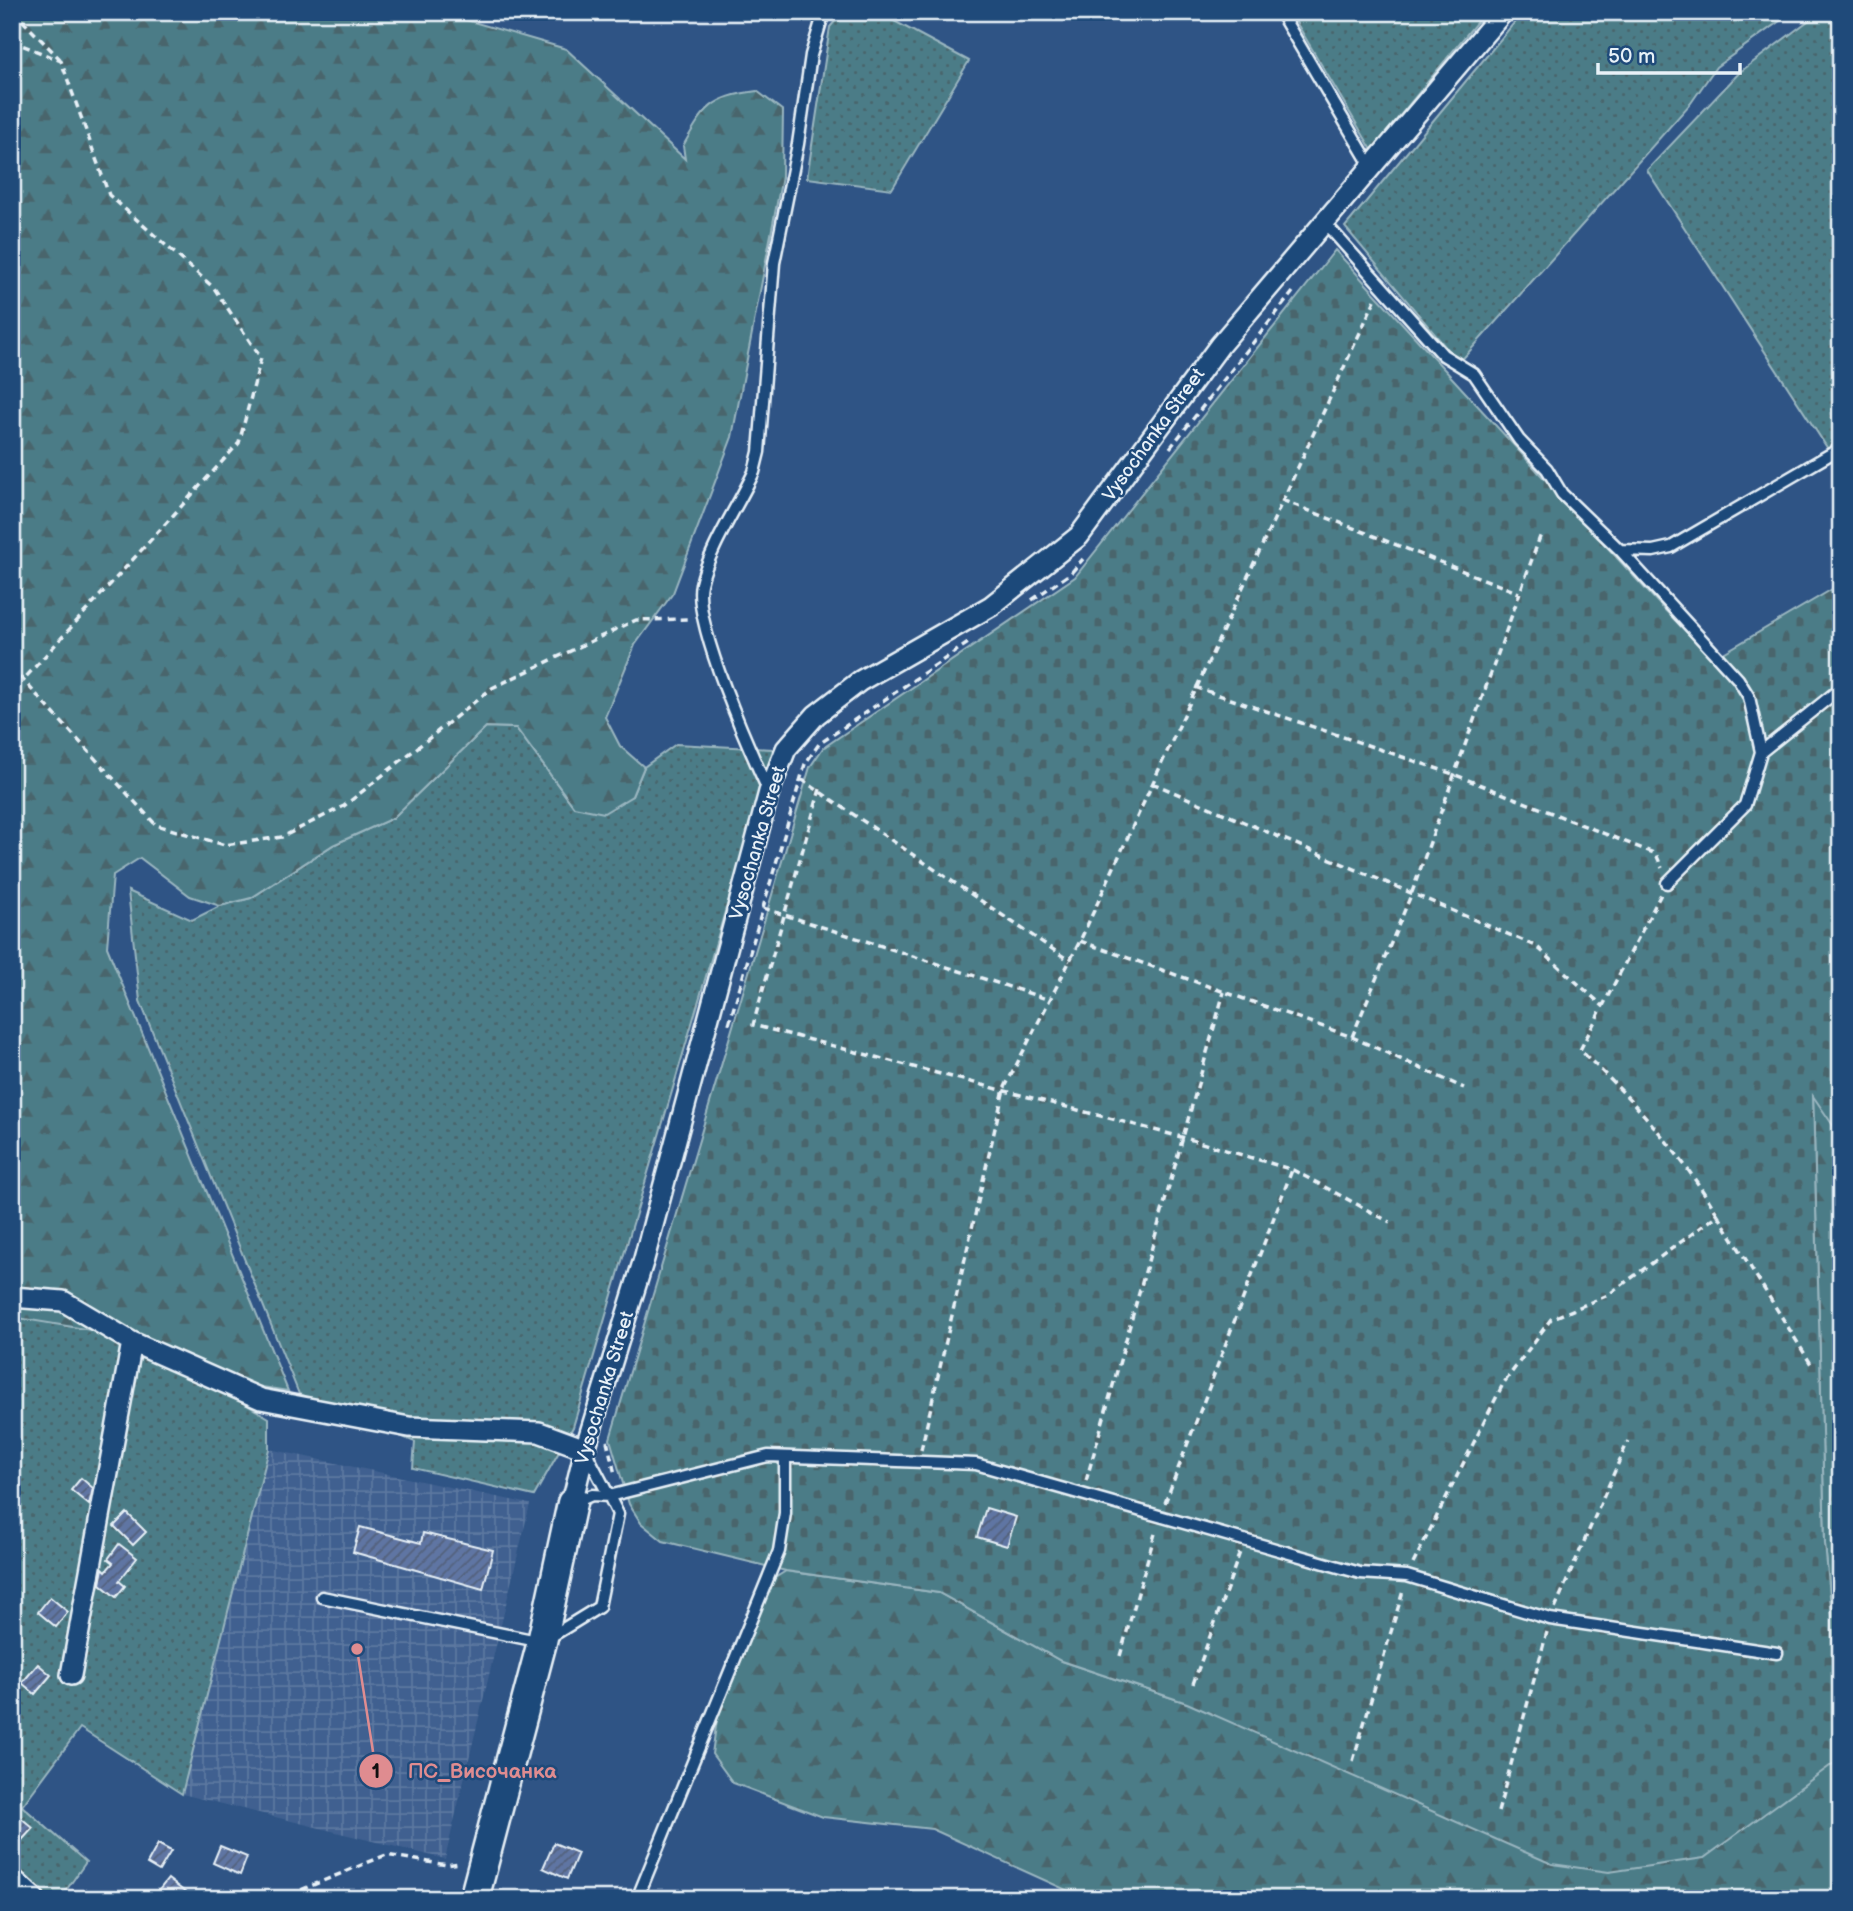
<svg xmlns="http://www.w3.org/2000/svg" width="1853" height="1911" font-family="'Balsamiq Sans',sans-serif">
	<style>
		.industrial { fill: url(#industrial-grid) }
		.grass { fill: url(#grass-dots); stroke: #9ab6c0; stroke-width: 2 }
		.forest { fill: url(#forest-firs); stroke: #9ab6c0; stroke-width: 2 }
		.cemetery { fill: url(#cemetery-stones); stroke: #9ab6c0; stroke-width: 2 }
		.building { fill: url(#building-hatch); stroke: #e8f1f8; stroke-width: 2 }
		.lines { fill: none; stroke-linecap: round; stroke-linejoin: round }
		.lane-casing { stroke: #e8f1f8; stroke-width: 15 }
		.street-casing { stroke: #e8f1f8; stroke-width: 24 }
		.secondary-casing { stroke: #e8f1f8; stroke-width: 33 }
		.path { stroke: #e8f1f8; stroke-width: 3.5; stroke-dasharray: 7 5; stroke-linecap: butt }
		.lane { stroke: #1f4a7a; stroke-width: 10 }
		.street { stroke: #1f4a7a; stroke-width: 19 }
		.secondary { stroke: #1f4a7a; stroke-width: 28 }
		.labels { text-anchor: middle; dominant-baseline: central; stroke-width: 5; stroke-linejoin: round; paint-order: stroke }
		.street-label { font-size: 19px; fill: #e8f1f8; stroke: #1f4a7a }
		.leader { fill: none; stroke: #df8c90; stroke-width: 2.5 }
		.callout-dot { fill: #df8c90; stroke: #1f4a7a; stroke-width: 2.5 }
		.mark-label { font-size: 21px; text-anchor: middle; font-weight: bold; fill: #111 }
		.callout-label { font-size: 21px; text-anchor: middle; font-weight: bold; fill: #df8c90; stroke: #1f4a7a; stroke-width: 5; stroke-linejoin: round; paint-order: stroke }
	</style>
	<defs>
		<pattern id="industrial-grid" width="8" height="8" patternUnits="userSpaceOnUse" patternTransform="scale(1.75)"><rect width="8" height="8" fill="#406190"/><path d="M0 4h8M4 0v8" fill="none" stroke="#5c78a0"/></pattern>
		<pattern id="grass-dots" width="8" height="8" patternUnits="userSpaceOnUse" patternTransform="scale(1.75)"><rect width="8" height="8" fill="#4c7c87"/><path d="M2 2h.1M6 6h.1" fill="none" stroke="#49656c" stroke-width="1.8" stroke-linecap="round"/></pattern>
		<pattern id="forest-firs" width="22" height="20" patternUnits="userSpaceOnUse" patternTransform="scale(1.75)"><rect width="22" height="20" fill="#4c7c87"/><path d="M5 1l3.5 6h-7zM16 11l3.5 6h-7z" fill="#49656c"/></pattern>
		<pattern id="cemetery-stones" width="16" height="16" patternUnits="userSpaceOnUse" patternTransform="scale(1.75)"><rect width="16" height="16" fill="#4c7c87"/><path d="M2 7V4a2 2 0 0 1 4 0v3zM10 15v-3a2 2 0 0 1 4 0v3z" fill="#49656c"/></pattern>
		<pattern id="building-hatch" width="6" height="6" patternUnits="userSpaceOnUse" patternTransform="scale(1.75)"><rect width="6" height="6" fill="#5e75a3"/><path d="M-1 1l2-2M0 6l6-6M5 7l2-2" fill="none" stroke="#53617b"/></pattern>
	</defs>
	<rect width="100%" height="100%" fill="#2f5485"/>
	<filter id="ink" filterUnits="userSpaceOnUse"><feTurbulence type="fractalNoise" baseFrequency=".0143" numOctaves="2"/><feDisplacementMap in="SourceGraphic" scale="14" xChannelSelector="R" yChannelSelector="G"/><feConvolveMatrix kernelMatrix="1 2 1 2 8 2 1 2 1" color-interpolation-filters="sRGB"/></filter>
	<g filter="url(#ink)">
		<path class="industrial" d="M269,1449l261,55 -85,355 -263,-65z"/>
		<path class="grass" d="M843,12l40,3 86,46 -77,128 -85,-11 23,-151z
			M1290,12h195l-113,138z
			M1523,12h269l-76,55 -25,36 -232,260 -114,-136z
			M1820,12h21v457l-194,-299 93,-98z
			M486,727l30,1 58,79 58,-11 12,-29 32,-23 97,5 -200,678 -39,69 -121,-28 2,-26 -116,-48 -159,-393 -12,-110 64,29 28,-14 31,-8 82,-53 60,-27z
			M12,1316l121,21 136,81v31l-87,345 -102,-66 -58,78 64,56 -26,37h-48z"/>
		<path class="forest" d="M12,12h427l127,37 119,110 -2,-13c22,-39 28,-49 74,-55l26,20 -1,66 -50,260 -59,156 -38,52 -30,72 15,29 24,21 -12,29 -28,17 -30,-6 -58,-79 -30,-1 -93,91 -60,27 -82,53 -31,8 -30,-10 -50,-38 -27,17 -6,72 181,444 -52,-8 -103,-46 -121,-20z
			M1813,1094l28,43v762h-755l-154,-70 -109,-12 -90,-34 -21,-29 5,-35 53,-138 16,-10 153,22 122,68 126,42 645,-86 -7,-73z"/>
		<path class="cemetery" d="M1335,250l326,356 52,53 128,-75v553l-28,-41 12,448 7,73 2,146 -130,95 -95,14 -57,-8 -365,-161 -126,-42 -122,-68 -153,-22 -123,-30 -22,-18 -12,-19 -19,-65 200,-672 13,-19 252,-171z"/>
		<path class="building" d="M81,1478l12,10 -4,17 -18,-15z
			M986,1508l30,9 -9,29 -30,-9z
			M127,1513l19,19 -13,13 -19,-19z
			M360,1527l61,16 2,-10 70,17 -10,39 -130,-37z
			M119,1544l18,14 -18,23 6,5 -9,11 -16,-13 3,-16 3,3 7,-8 -5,-4z
			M50,1597l18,15 -12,15 -18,-15z
			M38,1664l13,11 -16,19 -13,-11z
			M12,1810l21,18 -21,23z
			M554,1843l24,10 -11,26 -24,-11z
			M158,1844l13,7 -12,20 -12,-7z
			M220,1846l27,11 -7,18 -27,-12z
			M168,1879l26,20h-42z"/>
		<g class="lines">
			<g class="lane-casing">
				<path id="lane" d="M1280,12l92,156
					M1326,224l117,131 31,19 45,66 28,29 15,25 58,56 118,129 11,18 12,55
					M1620,550l33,1 18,-4 170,-99
					M769,792c-18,-39 -77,-170 -68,-208 7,-33 38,-80 53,-112l5,-20 15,-189 24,-119 13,-89 13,-43
					M1667,883l78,-78 16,-53 80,-64
					M586,1452l23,44 159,-40 208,8 384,109 47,3 143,43 227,34
					M322,1597l220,45 57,-35 19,-93 -9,-18 -17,-1 -16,7
					M637,1899l142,-348 6,-38v-56"/>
			</g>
			<g class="street-casing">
				<path id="street" d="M12,1297l51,4 69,41 129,57 148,28 130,5 46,17
					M572,1503l13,-54 59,-190 125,-467 17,-43 30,-34 44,-34 131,-75 88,-70 141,-191 283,-333
					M71,1675l61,-333
					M12,1878l23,21"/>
			</g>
			<g class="secondary-casing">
				<path id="secondary" d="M474,1899l68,-257 30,-139"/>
			</g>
			<path class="path" d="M14,12l46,47
				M12,41l49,20 48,134 105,93 47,70 -22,85 -215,236
				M1170,448l123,-156
				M1282,500l237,93
				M1032,600l39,-27 12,-14
				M12,668l144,157 69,20 57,-8 62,-31 148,-118 144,-68 54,-1
				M1195,687l258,87 203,80 6,14
				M801,779l269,182
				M1152,783l384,163 68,61
				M820,789l-67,236 432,113 108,32 97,52
				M763,908l287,92
				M1080,941l272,96 112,51
				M729,1024l76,-260 14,-20 152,-103
				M1352,1037l59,-142 130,-361
				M1718,1215l93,149
				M607,1441l8,33
				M921,1450l83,-361 76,-148 295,-641
				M1086,1481l138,-489
				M1165,1503l127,-333
				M1413,1564l90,-180 48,-65 57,-24 110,-80c-41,-67 -82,-112 -138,-165l81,-156
				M1555,1608l73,-167
				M1120,1656l36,-126
				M1193,1684l47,-132
				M1353,1761l50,-170
				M1498,1812l49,-180
				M279,1899l107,-44 61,10 12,-2"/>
			<use href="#lane" class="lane"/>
			<use href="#street" class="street"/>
			<use href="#secondary" class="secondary"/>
		</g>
	</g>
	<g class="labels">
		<g class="street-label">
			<text transform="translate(1154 435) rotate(-54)">Vysochanka Street</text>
			<text transform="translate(758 843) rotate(-74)">Vysochanka Street</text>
			<text transform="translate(605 1388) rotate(-73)">Vysochanka Street</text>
		</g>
	</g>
	<path class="leader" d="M357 1649L376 1771"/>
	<g class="callout-dot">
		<circle cx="357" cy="1649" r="7"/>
		<circle cx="376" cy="1771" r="18"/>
	</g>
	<g class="mark-label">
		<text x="376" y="1778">1</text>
	</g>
	<g class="callout-label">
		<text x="482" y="1778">ПС_Височанка</text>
	</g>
	<rect width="1853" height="1911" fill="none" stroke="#1f4a7a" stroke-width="42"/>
	<rect x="21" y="21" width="1811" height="1869" fill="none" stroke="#e8f1f8" stroke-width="2.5" filter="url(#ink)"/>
	<path d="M1598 63v10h142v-10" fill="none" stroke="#e8f1f8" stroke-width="3.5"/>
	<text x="1608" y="63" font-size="21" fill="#e8f1f8" stroke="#1f4a7a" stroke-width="5" paint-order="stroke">50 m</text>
</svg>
